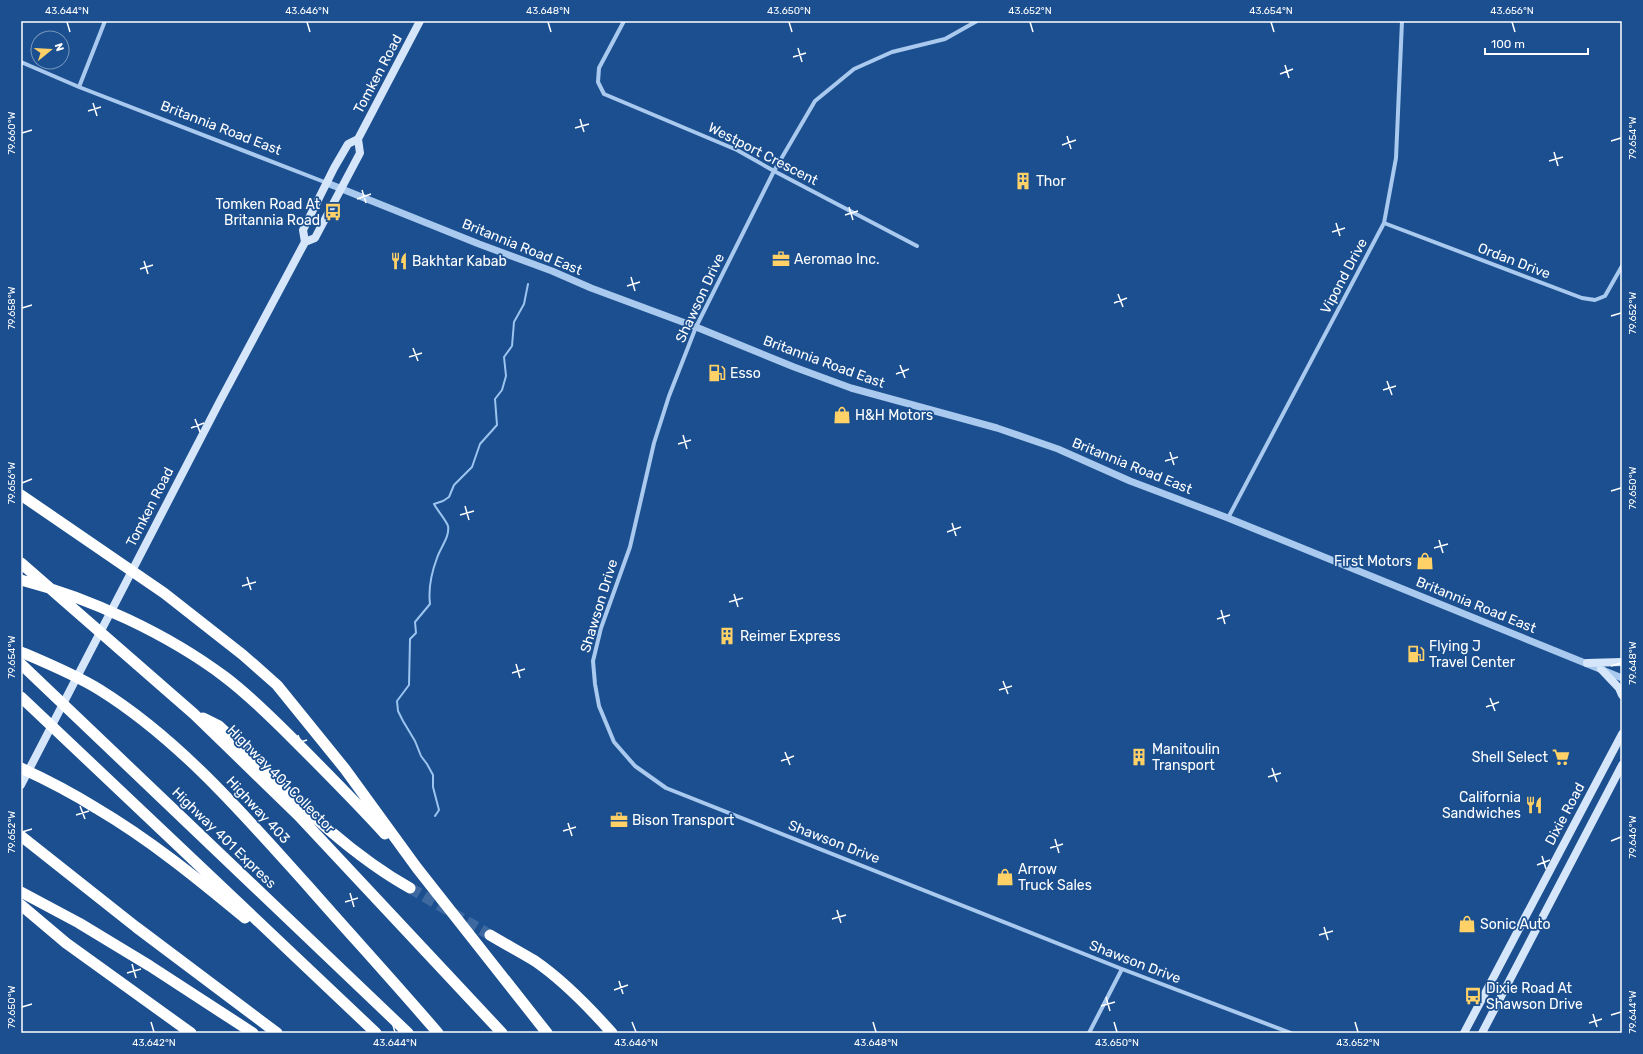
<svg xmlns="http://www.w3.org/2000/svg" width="1643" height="1054" font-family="Rubik,sans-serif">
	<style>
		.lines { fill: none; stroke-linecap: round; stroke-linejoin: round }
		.stream { stroke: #9cc4f0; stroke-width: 2 }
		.motorway-tunnel { stroke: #3d69a0; stroke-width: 11; stroke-dasharray: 11 5.5; stroke-linecap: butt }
		.minor { stroke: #a9c9ee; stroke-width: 4 }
		.tertiary { stroke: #a9c9ee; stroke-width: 7 }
		.secondary { stroke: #d6e6fa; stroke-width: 8 }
		.motorway { stroke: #fff; stroke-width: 11 }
		.ticks { fill: none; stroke: #fff; stroke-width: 1.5 }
		.labels { text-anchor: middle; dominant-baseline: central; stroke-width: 3.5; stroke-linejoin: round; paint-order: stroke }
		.street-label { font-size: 14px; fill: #fff; stroke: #1b4f8f }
		.poi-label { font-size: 14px; fill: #fff; stroke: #1b4f8f; text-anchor: start }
		.neatline { fill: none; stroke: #fff; stroke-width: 1.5 }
		.ticks-label { font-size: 10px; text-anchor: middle; fill: #fff }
	</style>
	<rect width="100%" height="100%" fill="#1b4f8f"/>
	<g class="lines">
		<path class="stream" d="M435,816l4,-6 -6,-23v-12l-6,-11 -6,-8 -6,-15 -12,-20 -5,-10 -1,-10 12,-16 1,-46 6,-6 -1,-11 15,-18c-2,-16 1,-30 7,-46 3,-10 13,-21 11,-32 -2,-6 -11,-16 -14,-22l9,-3 6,-4 5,-12 18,-18 8,-23 17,-19 -2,-26 7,-9 4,-14 -2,-19 8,-11 2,-24 10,-18 4,-20"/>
		<path class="motorway-tunnel" d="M410,888l80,47"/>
		<path class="minor" d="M624,21l-25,47 -1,14 6,12 133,56 37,21 143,75
			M977,21l-32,18 -53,13 -38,17 -39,32 -41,70 -78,156 -27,69 -15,47 -24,104 -29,81 -8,33 2,23 4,22 15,36 21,24 31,22 456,181 169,64
			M21,62l58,25 248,96
			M79,87l26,-66
			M1384,223l198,75 13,2 10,-4 17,-30
			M1228,518l156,-295 12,-65 6,-137
			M1089,1033l33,-64"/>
		<path class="tertiary" d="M327,183l152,61 73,27 39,17 105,39 98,40 57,21 146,40 61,21 72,32 98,37 394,160"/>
		<path class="secondary" d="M305,242l10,-4 45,-85 -2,-14 62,-118
			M1587,663l35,-1
			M1601,669l18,19 3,7
			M21,785l199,-384 85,-159 -2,-12 31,-62 14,-24 10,-5
			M1464,1033l158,-299
			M1482,1033l140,-268"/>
		<path class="motorway" d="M21,495l143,98 79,62 34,30 68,84 72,99 130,165
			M21,563l173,151 104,101 204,218
			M21,580c69,18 147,54 204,97 24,18 46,40 67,61 32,32 63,63 93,96
			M21,652c26,11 55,23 79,38 80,50 145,126 208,196 43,49 87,97 130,147
			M21,664l387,369
			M21,697l355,336
			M203,718l16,8c61,57 118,121 191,162
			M21,768c26,12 51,25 75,40 53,31 102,71 149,110
			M21,836l115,91 141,106
			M21,892l58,31 71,43 103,67
			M21,905l45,38 125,90
			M490,935c15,9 30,17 45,26 29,20 54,46 77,72"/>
	</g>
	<path class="ticks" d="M67,22l3,10M307,22l3,10M548,22l3,10M789,22l3,10M1030,22l3,10M1271,22l3,10M1512,22l3,10M798,48l4,14M793,57l13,-4M1285,65l4,13M1280,74l13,-5M93,103l4,13M88,111l13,-4M580,119l4,13M575,128l14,-4M22,133l10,-3M1067,136l4,13M1611,141l10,-3M1062,145l14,-5M1554,152l4,14M1549,161l14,-4M362,190l4,13M357,199l14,-5M849,207l4,13M845,215l13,-4M1336,223l4,13M1332,232l13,-4M144,261l4,13M140,269l13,-4M631,277l4,14M627,286l13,-4M1118,294l5,13M1114,303l13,-5M22,308l10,-3M1611,316l10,-3M413,348l5,13M409,357l13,-4M900,365l5,13M896,374l13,-5M1387,381l5,14M1383,390l13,-4M195,419l5,13M191,428l13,-5M683,435l4,14M678,444l13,-4M1170,452l4,13M1165,461l13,-4M22,483l10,-4M1611,491l10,-3M465,506l4,14M460,515l14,-4M952,523l4,13M947,532l14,-5M1439,540l4,13M1434,548l14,-4M247,577l4,13M242,586l14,-4M734,594l4,13M729,602l14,-4M1221,610l4,14M1217,619l13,-4M22,657l10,-3M516,664l4,14M1611,666l10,-3M512,673l13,-4M1003,681l5,13M999,690l13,-4M1490,698l5,13M1486,707l13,-5M298,735l5,14M294,744l13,-4M785,752l5,13M781,761l13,-5M1272,768l5,14M1268,777l13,-4M80,806l5,13M76,815l13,-4M568,823l4,13M563,831l13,-4M22,832l10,-3M1055,839l4,14M1611,841l10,-4M1050,848l13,-4M1542,856l4,13M1537,865l13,-5M350,893l4,14M345,902l13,-4M837,910l4,13M832,919l14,-4M1324,927l4,13M1319,935l14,-4M132,964l4,14M127,973l14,-4M619,981l4,13M614,990l14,-5M1106,997l4,14M1101,1006l14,-4M22,1007l10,-3M1593,1014l4,13M1611,1015l10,-3M151,1022l3,10M392,1022l3,10M632,1022l4,10M873,1022l3,10M1114,1022l3,10M1355,1022l3,10M1589,1023l13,-4"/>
	<defs>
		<g id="building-bare" transform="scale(1.38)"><path d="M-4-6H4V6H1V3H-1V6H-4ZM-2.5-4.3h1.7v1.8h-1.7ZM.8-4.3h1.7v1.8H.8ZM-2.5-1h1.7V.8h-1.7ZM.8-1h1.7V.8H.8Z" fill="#ffd166" stroke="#1b4f8f" stroke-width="2.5" paint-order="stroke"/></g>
		<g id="bus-bare" transform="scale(1.38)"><path d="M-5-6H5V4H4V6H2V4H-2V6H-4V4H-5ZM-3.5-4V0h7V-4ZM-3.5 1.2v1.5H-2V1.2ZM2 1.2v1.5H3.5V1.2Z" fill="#ffd166" stroke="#1b4f8f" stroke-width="2.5" paint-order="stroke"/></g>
		<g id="office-bare" transform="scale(1.38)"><path d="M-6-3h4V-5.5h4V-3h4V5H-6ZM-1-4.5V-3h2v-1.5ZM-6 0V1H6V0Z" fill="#ffd166" stroke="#1b4f8f" stroke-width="2.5" paint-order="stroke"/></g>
		<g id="restaurant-bare" transform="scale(1.38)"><path d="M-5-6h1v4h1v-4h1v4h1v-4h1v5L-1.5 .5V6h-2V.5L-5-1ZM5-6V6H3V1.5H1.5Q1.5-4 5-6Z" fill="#ffd166" stroke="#1b4f8f" stroke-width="2.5" paint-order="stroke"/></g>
		<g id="fuel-bare" transform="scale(1.38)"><path d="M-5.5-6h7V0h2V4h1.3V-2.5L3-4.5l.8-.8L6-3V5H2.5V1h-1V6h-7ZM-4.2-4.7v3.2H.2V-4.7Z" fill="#ffd166" stroke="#1b4f8f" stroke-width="2.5" paint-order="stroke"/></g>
		<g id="shop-bare" transform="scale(1.38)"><path d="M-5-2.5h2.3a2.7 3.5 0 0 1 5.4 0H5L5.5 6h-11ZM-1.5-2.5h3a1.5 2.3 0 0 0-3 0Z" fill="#ffd166" stroke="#1b4f8f" stroke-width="2.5" paint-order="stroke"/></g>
		<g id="supermarket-bare" transform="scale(1.38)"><path d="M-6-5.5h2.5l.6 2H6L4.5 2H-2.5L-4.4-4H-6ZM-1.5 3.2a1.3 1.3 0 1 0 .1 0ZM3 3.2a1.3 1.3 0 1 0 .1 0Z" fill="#ffd166" stroke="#1b4f8f" stroke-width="2.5" paint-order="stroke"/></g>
	</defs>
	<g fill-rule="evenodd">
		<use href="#building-bare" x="1023" y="181"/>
		<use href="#bus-bare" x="333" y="212"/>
		<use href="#office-bare" x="781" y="259"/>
		<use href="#restaurant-bare" x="399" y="261"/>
		<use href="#fuel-bare" x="717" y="373"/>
		<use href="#shop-bare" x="842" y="415"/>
		<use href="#shop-bare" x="1425" y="561"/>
		<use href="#building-bare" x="727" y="636"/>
		<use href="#fuel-bare" x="1416" y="654"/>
		<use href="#building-bare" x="1139" y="757"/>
		<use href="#supermarket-bare" x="1561" y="757"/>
		<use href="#restaurant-bare" x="1534" y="805"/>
		<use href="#office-bare" x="619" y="820"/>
		<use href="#shop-bare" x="1005" y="877"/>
		<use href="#shop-bare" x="1467" y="924"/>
		<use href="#bus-bare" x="1473" y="996"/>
	</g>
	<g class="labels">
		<g class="street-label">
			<text transform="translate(378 74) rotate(-62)">Tomken Road</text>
			<text transform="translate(221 128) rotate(21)">Britannia Road East</text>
			<text transform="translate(763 154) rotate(27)">Westport Crescent</text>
			<text transform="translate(522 247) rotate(22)">Britannia Road East</text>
			<text transform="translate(1514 261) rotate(21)">Ordan Drive</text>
			<text transform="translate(1344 276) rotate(-62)">Vipond Drive</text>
			<text transform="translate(700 298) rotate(-65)">Shawson Drive</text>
			<text transform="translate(824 362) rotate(20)">Britannia Road East</text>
			<text transform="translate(1132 466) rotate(22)">Britannia Road East</text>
			<text transform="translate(150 507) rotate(-63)">Tomken Road</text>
			<text transform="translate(1476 605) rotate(22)">Britannia Road East</text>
			<text transform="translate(599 606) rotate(-73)">Shawson Drive</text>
			<text transform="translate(281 779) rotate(45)">Highway 401 Collector</text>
			<text transform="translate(258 810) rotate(47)">Highway 403</text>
			<text transform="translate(1565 814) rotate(-62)">Dixie Road</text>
			<text transform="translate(224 838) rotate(44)">Highway 401 Express</text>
			<text transform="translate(834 842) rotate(21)">Shawson Drive</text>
			<text transform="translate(1135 962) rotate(21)">Shawson Drive</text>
		</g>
		<g class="poi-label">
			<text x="1036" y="181">Thor</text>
			<text x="320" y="204" text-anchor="end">Tomken Road At<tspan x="320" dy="16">Britannia Road</tspan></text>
			<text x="794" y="259">Aeromao Inc.</text>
			<text x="412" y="261">Bakhtar Kabab</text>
			<text x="730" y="373">Esso</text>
			<text x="855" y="415">H&amp;H Motors</text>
			<text x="1412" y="561" text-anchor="end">First Motors</text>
			<text x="740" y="636">Reimer Express</text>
			<text x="1429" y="646">Flying J<tspan x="1429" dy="16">Travel Center</tspan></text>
			<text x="1152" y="749">Manitoulin<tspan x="1152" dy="16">Transport</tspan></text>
			<text x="1548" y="757" text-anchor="end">Shell Select</text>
			<text x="1521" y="797" text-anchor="end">California<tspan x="1521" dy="16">Sandwiches</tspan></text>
			<text x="632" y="820">Bison Transport</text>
			<text x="1018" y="869">Arrow<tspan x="1018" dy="16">Truck Sales</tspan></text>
			<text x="1480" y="924">Sonic Auto</text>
			<text x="1486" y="988">Dixie Road At<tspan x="1486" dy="16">Shawson Drive</tspan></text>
		</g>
	</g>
	<rect width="1643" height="1054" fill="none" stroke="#1b4f8f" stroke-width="44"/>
	<g transform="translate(50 50) rotate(72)"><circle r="19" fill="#1b4f8f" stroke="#7695bc"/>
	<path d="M0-3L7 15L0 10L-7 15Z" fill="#ffd166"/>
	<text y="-6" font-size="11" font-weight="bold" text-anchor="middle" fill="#ffffff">N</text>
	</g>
	<path d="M1485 48v6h103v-6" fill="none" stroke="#ffffff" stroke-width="2"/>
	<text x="1491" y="48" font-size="12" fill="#ffffff" stroke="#1b4f8f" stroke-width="3" paint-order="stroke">100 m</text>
	<rect x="22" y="22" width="1599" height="1010" class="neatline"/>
	<g class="ticks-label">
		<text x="67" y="14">43.644°N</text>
		<text x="307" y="14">43.646°N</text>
		<text x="548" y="14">43.648°N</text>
		<text x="789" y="14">43.650°N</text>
		<text x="1030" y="14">43.652°N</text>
		<text x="1271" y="14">43.654°N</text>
		<text x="1512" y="14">43.656°N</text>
		<text transform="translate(11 133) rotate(-90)" y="4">79.660°W</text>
		<text transform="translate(1632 138) rotate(-90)" y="4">79.654°W</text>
		<text transform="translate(11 308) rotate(-90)" y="4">79.658°W</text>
		<text transform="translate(1632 313) rotate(-90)" y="4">79.652°W</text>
		<text transform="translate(11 483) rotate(-90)" y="4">79.656°W</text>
		<text transform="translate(1632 488) rotate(-90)" y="4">79.650°W</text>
		<text transform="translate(11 657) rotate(-90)" y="4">79.654°W</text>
		<text transform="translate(1632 663) rotate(-90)" y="4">79.648°W</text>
		<text transform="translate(11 832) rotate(-90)" y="4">79.652°W</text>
		<text transform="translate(1632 837) rotate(-90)" y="4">79.646°W</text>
		<text transform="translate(11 1007) rotate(-90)" y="4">79.650°W</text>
		<text transform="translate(1632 1012) rotate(-90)" y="4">79.644°W</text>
		<text x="154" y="1046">43.642°N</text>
		<text x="395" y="1046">43.644°N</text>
		<text x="636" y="1046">43.646°N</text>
		<text x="876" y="1046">43.648°N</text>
		<text x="1117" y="1046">43.650°N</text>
		<text x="1358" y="1046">43.652°N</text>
	</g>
</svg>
